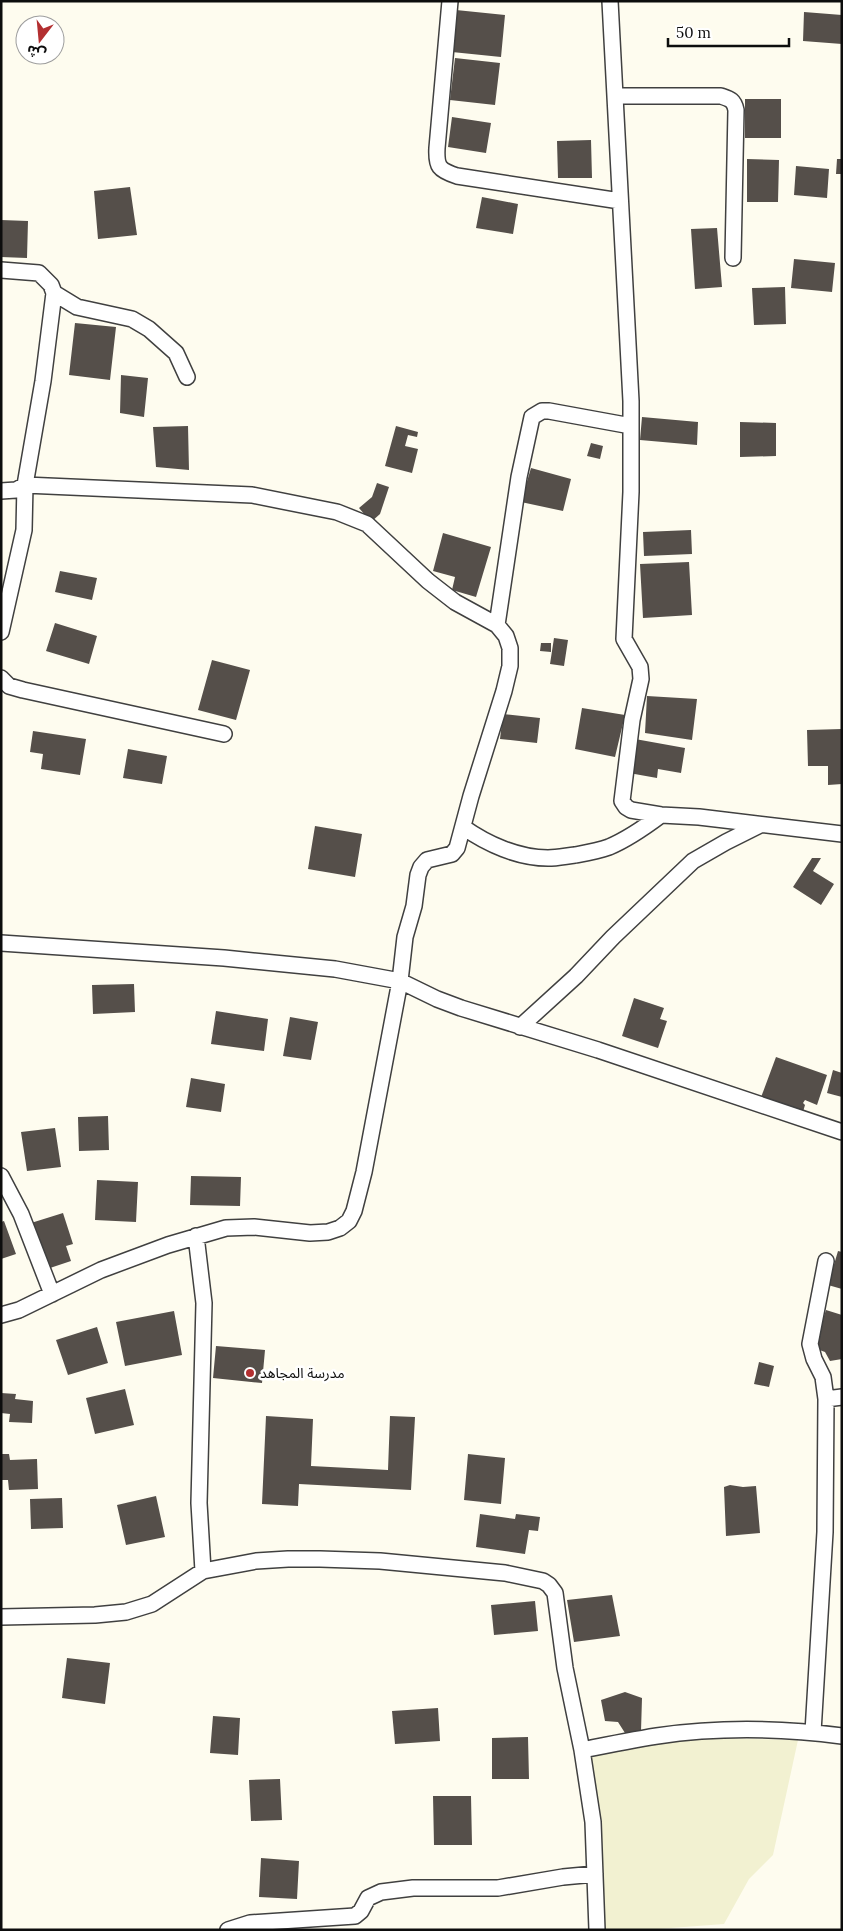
<svg xmlns="http://www.w3.org/2000/svg" width="843" height="1931" font-family="Lora,'Noto Sans Arabic',serif">
	<style>
		.farmland { fill: #f2f1d1 }
		.building { fill: #554f4a }
		.lines { fill: none; stroke-linecap: round; stroke-linejoin: round }
		.street-casing { stroke: #404040; stroke-width: 18 }
		.street { stroke: #fff; stroke-width: 15 }
		.poi-dot { fill: #b32f30; stroke: #fff; stroke-width: 2 }
		.labels { text-anchor: middle; dominant-baseline: central; stroke-width: 5; stroke-linejoin: round; paint-order: stroke }
		.poi-label { font-size: 14px; fill: #0d0d0d; stroke: #fff; text-anchor: start }
	</style>
	<rect width="100%" height="100%" fill="#fefcef"/>
	<path class="farmland" d="M713,1738l85,2 -25,115 -24,24 -25,45 -80,6h-41l-21,-177 73,-11z"/>
	<path class="building" d="M456,10l49,5 -4,42 -49,-5z
		M804,12l38,3v29l-39,-3z
		M455,58l45,5 -5,42 -45,-5z
		M745,99h36v39h-36z
		M452,117l39,6 -5,30 -38,-6z
		M591,140l1,38h-34l-1,-37z
		M747,159l32,1 -1,42h-31z
		M837,159h5v15h-6z
		M796,166l33,3 -2,29 -33,-3z
		M130,187l7,48 -39,4 -4,-48z
		M482,197l36,7 -5,30 -37,-6z
		M1,220l27,1 -1,37 -26,-1z
		M717,228l5,59 -27,2 -4,-60z
		M794,259l41,4 -3,29 -41,-4z
		M785,287l1,37 -32,1 -2,-37z
		M75,323l41,4 -6,53 -41,-5z
		M121,375l27,3 -4,39 -24,-4z
		M642,417l56,5 -1,23 -57,-5z
		M740,422l36,1v33l-36,1z
		M188,426l1,44 -33,-3 -3,-40z
		M396,426l22,6 -1,5 -9,-2 -3,11 13,3 -6,24 -27,-7z
		M591,443l12,3 -3,13 -13,-3z
		M531,468l40,11 -8,32 -42,-9z
		M377,483l12,4 -9,27 -9,8 -12,-14 13,-11z
		M691,530l1,24 -48,2 -1,-24z
		M443,533l48,14 -15,50 -24,-7 3,-13 -22,-6z
		M689,562l3,53 -49,3 -3,-54z
		M60,571l37,7 -5,22 -37,-8z
		M55,623l42,13 -8,28 -43,-13z
		M554,638l14,2 -4,26 -14,-2z
		M541,643h10v9l-11,-1z
		M212,660l38,10 -14,50 -38,-10z
		M647,696l50,3 -5,41 -47,-7z
		M582,708l43,7 -10,42 -40,-8z
		M503,714l37,4 -3,25 -37,-4z
		M842,729v55l-14,1v-19h-20l-1,-36z
		M33,731l53,8 -6,36 -39,-6 2,-15 -13,-2z
		M635,739l50,9 -4,25 -23,-4 -1,9 -28,-5z
		M128,749l39,7 -5,28 -39,-6z
		M315,826l47,8 -7,43 -47,-8z
		M812,858h9l-8,13 21,13 -13,21 -28,-18z
		M134,984l1,28 -42,2 -1,-29z
		M634,998l30,10 -4,11 7,2 -9,27 -36,-12z
		M216,1011l52,8 -4,32 -53,-7z
		M290,1017l28,5 -7,38 -28,-4z
		M776,1057l51,18 -10,30 -12,-5 -2,3 2,2 -3,10 -42,-15z
		M833,1070l9,3v24l-15,-4z
		M191,1078l34,6 -4,28 -35,-5z
		M108,1116l1,34 -30,1 -1,-34z
		M55,1128l6,39 -34,4 -6,-39z
		M191,1176l50,1 -1,29 -50,-1z
		M97,1180l41,2 -2,40 -41,-2z
		M63,1213l10,31 -7,2 5,15 -24,8 -16,-46z
		M4,1221l12,33 -15,5v-37z
		M838,1251l4,1v37l-14,-4z
		M826,1310l16,5v44l-12,2 -5,-9 -14,-5 9,-28h3z
		M174,1311l8,44 -57,11 -9,-44z
		M97,1327l11,36 -40,12 -12,-35z
		M216,1346l49,4 -3,33 -49,-5z
		M759,1362l15,4 -5,21 -15,-3z
		M125,1389l9,36 -39,9 -9,-36z
		M1,1393l15,1 -1,5 18,2 -1,22 -23,-1 1,-8 -9,-1z
		M266,1416l47,3 -2,47 77,4 2,-54 25,1 -4,73 -112,-6 -1,22 -36,-2z
		M1,1454h8l1,6 27,-1 1,30 -29,1 -1,-10h-7z
		M468,1454l37,4 -4,46 -37,-4z
		M730,1485l13,2 13,-1 4,47 -34,3 -2,-49z
		M156,1496l9,41 -39,8 -9,-40z
		M62,1498l1,30 -32,1 -1,-30z
		M480,1514l35,5 1,-5 24,3 -2,14 -9,-1 -4,24 -49,-7z
		M612,1595l8,41 -46,6 -7,-42z
		M535,1601l3,30 -44,4 -3,-30z
		M67,1658l43,5 -5,41 -43,-6z
		M625,1692l17,6 -1,33 -16,2 -7,-11 -13,-1 -4,-21z
		M438,1708l2,33 -45,3 -3,-33z
		M213,1716l27,2 -2,37 -28,-2z
		M528,1737l1,42h-37v-41z
		M280,1779l2,41 -31,1 -2,-41z
		M433,1796h38l1,49h-38z
		M261,1858l38,3 -2,38 -38,-2z"/>
	<g class="lines">
		<g class="street-casing">
			<path id="street" d="M450,1l-13,147c-1,19 2,22 20,28l163,25
				M610,1l21,400v91l-7,147 16,28 1,12 -9,41 -10,81 4,6 5,3 30,5 38,2 143,17
				M617,96h104c9,3 13,4 15,14l-3,148
				M1,270l38,3 12,12 3,8 -11,88 -18,104 -1,45 -23,102
				M54,293l23,14 55,12 17,10 27,24 11,24
				M1,491l15,-1 9,-5 227,10 85,17 30,12 61,57 27,21 42,23 9,11 4,12v18l-6,25 -33,105 -14,52 -5,6 -25,6 -6,7 -3,8 -4,31 -9,31 -5,44 -36,191 -10,39 -5,10 -9,7 -12,4 -18,1 -56,-6 -28,1 -58,17 -67,25 -82,40 -18,5
				M497,625l22,-148 13,-60 10,-6h7l82,15
				M1,678l8,8 14,4 201,44
				M463,827c24,17 55,31 85,31 9,0 18,-2 27,-3 11,-2 23,-4 34,-8 19,-8 36,-20 52,-32
				M1,943l223,15 111,11 65,12 37,18 24,9 137,42 244,82
				M520,1027l56,-51 37,-39 80,-76 33,-19 34,-17
				M1,1176l20,38 31,80
				M196,1236l8,67 -5,200 4,68
				M826,1399l16,-2
				M1,1617l94,-2 31,-3 26,-8 51,-33 53,-10 32,-2h32l60,2 125,12 38,8 6,4 6,8 10,75 17,82 11,72 4,108
				M813,1732l12,-200 1,-133 -3,-22 -9,-18 -4,-15 16,-83
				M582,1750c25,-5 50,-10 75,-14 61,-9 124,-8 185,0
				M228,1930l22,-7 105,-7 6,-5 7,-13 13,-6 32,-4h85l65,-11 32,-3"/>
		</g>
		<use href="#street" class="street"/>
	</g>
	<circle class="poi-dot" cx="250" cy="1373" r="5"/>
	<g class="labels">
		<g class="poi-label">
			<text x="260" y="1373">مدرسة المجاهد</text>
		</g>
	</g>
	<rect width="843" height="1931" fill="none" stroke="#0d0d0d" stroke-width="5"/>
	<g transform="translate(40 40) rotate(196)"><circle r="24" fill="#ffffff" stroke="#9e9e9e"/>
	<path d="M0-4L9 19L0 12L-9 19Z" fill="#b32f30"/>
	<text y="-8" font-size="14" font-weight="bold" text-anchor="middle" fill="#0d0d0d">ش</text>
	</g>
	<path d="M668 38v8h121v-8" fill="none" stroke="#0d0d0d" stroke-width="2.5"/>
	<text x="676" y="38" font-size="15" fill="#0d0d0d" stroke="#ffffff" stroke-width="4" paint-order="stroke">50 m</text>
</svg>
